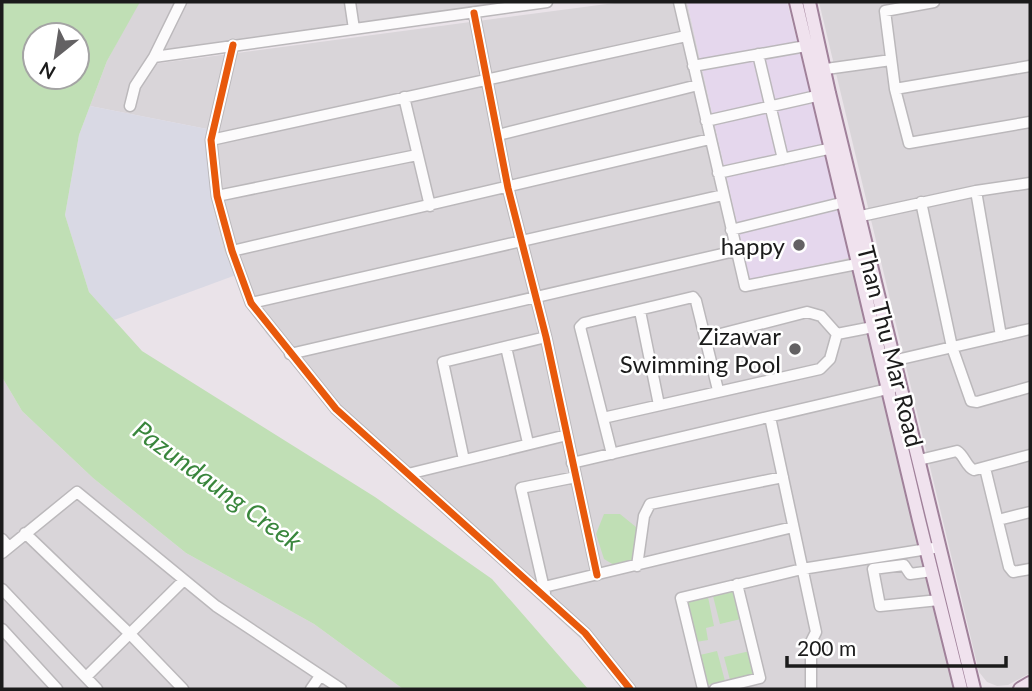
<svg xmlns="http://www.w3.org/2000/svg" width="1032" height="691" font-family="Lato,sans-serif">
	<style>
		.residential { fill: #d9d5d9 }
		.commercial { fill: #e5d7ed }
		.industrial { fill: #d9d9e4 }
		.water { fill: #c0dfb5; fill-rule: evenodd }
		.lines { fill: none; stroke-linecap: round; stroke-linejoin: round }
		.minor-casing { stroke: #bbb8bb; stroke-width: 13 }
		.major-casing { stroke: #a0819a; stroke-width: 16 }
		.minor { stroke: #fcfbfc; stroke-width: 10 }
		.major { stroke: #f0e2ee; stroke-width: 12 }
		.cycleway-casing { stroke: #fff; stroke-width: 11 }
		.cycleway { stroke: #e8590c; stroke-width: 7 }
		.poi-dot { fill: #636163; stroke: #fff; stroke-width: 2.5 }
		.labels { text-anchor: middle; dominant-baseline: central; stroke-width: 5; stroke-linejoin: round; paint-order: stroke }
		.poi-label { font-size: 24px; fill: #1b1b1b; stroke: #fff; text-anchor: end }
		.street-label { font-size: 24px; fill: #1b1b1b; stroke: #fff }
		.water-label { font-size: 26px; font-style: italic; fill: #39863c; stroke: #fff }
	</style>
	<rect width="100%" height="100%" fill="#eae3e9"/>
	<path class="residential" d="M139,2h393l-383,53 4,9 469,-62h65l63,279 102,-24 102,432h-329l-33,-40 -259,-236 -67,-80 -42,-82 -11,-43 -6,-79 -117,-23 17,-45z
		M819,2h211v671l-22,12 -11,1 -10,-4 -8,-10z
		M2,377l20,34 71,67 93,75 128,71 89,65h-401z"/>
	<path class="commercial" d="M687,2h100l65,255 -102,24z"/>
	<path class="industrial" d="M90,106l117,23 6,79 11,43 12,24 -122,45 -25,-28 -24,-77 14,-80z"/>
	<path class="water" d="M2,2h138l-33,59 -28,74 -14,80 24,77 53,59 233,146 117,82 96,110h-185l-89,-65 -128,-71 -93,-75 -71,-67 -20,-34zM35,35h42v42h-42z
		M604,514h16l16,13 2,23 -9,16 -10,2 -15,-9 -8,-25z
		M734,591l7,28 -21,5 -7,-28z
		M708,597l6,29 -8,2 2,12 -12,2 -9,-40z
		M717,651l8,30 -17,4 -8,-30z
		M750,651l6,22 -26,7 -6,-23z"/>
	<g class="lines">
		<g class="minor-casing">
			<path id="minor" d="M350,2l4,27
				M679,2l66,284 112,-22
				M934,2l-49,9 10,78 14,54 121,-21
				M474,13l34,175 38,149 51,238
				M233,45l-22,95 6,56 15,55 19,52 85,106 249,224 45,56
				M758,54l25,105
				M154,57l393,-55
				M693,66l113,-20
				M819,70l72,-10
				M895,89l135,-23
				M404,97l26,109
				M130,106l5,-20 19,-29 27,-55
				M706,121l119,-27
				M498,135l200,-50
				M211,140l475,-104
				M718,173l119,-26
				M976,191l25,145
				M217,196l200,-41
				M921,202l31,145 19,54 6,1 53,-15
				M852,218l124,-27 54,-8
				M731,230l118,-29
				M232,251l478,-112
				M251,303l472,-108
				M640,311l19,94
				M837,334l41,-8
				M506,347l22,96
				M290,354l445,-103
				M888,362l142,-33
				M770,417l46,215 -5,10v47
				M603,418l217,-49 10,-10 7,-25 -16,-18 -14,-4 -102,26
				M612,454l-32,-127 4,-4 109,-26 3,4 22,89
				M464,460l-21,-98 103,-25
				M919,460l38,-9c8,5 9,16 17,19l56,-15
				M572,463l320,-75
				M985,468l24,99 4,5 17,-3
				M408,474l159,-39
				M998,520l32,-8
				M25,533l105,101 53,55
				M2,539l7,8
				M2,553l75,-61 139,114 125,83
				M637,566l7,-50 6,-12 133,-27
				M932,571l-22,3 -6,-9 -31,4 7,37 59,-6
				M544,587l249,-60
				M2,589l95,100
				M545,593l-24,-105 55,-11
				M2,629l55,60
				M86,677l98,-97
				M311,689l9,-13
				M703,689l-22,-91 121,-29 138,-22
				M715,689l45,-11 -23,-94"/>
		</g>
		<g class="major-casing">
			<path id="major" d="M796,2l123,518 42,169
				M809,2l20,91 145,596
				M1020,689l10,-6"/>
		</g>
		<use href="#minor" class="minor"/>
		<use href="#major" class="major"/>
		<g class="cycleway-casing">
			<path id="cycleway" d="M474,13l34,175 38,149 51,238
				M233,45l-22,95 6,56 15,55 19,52 85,106 249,224 45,56"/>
		</g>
		<use href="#cycleway" class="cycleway"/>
	</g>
	<g class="poi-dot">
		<circle cx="799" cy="245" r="7"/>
		<circle cx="795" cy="349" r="7"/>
	</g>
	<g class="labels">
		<g class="poi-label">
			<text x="785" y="245">happy</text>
			<text x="781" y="335">Zizawar<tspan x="781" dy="28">Swimming Pool</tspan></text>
		</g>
		<g class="street-label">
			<text transform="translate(891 346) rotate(76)">Than Thu Mar Road</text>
		</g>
		<g class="water-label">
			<text transform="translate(218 485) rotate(36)">Pazundaung Creek</text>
		</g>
	</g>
	<rect width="1032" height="691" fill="none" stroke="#1b1b1b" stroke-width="7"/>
	<g transform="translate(56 56) rotate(210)"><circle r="33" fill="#ffffff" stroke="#a4a4a4" stroke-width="2"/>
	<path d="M0-5L12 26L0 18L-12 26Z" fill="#636163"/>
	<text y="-10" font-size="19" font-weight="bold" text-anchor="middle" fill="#1b1b1b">N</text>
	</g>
	<path d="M787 656v10h219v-10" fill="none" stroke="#1b1b1b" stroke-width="3.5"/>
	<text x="797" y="656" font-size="21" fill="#1b1b1b" stroke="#ffffff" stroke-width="5" paint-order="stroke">200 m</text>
</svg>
